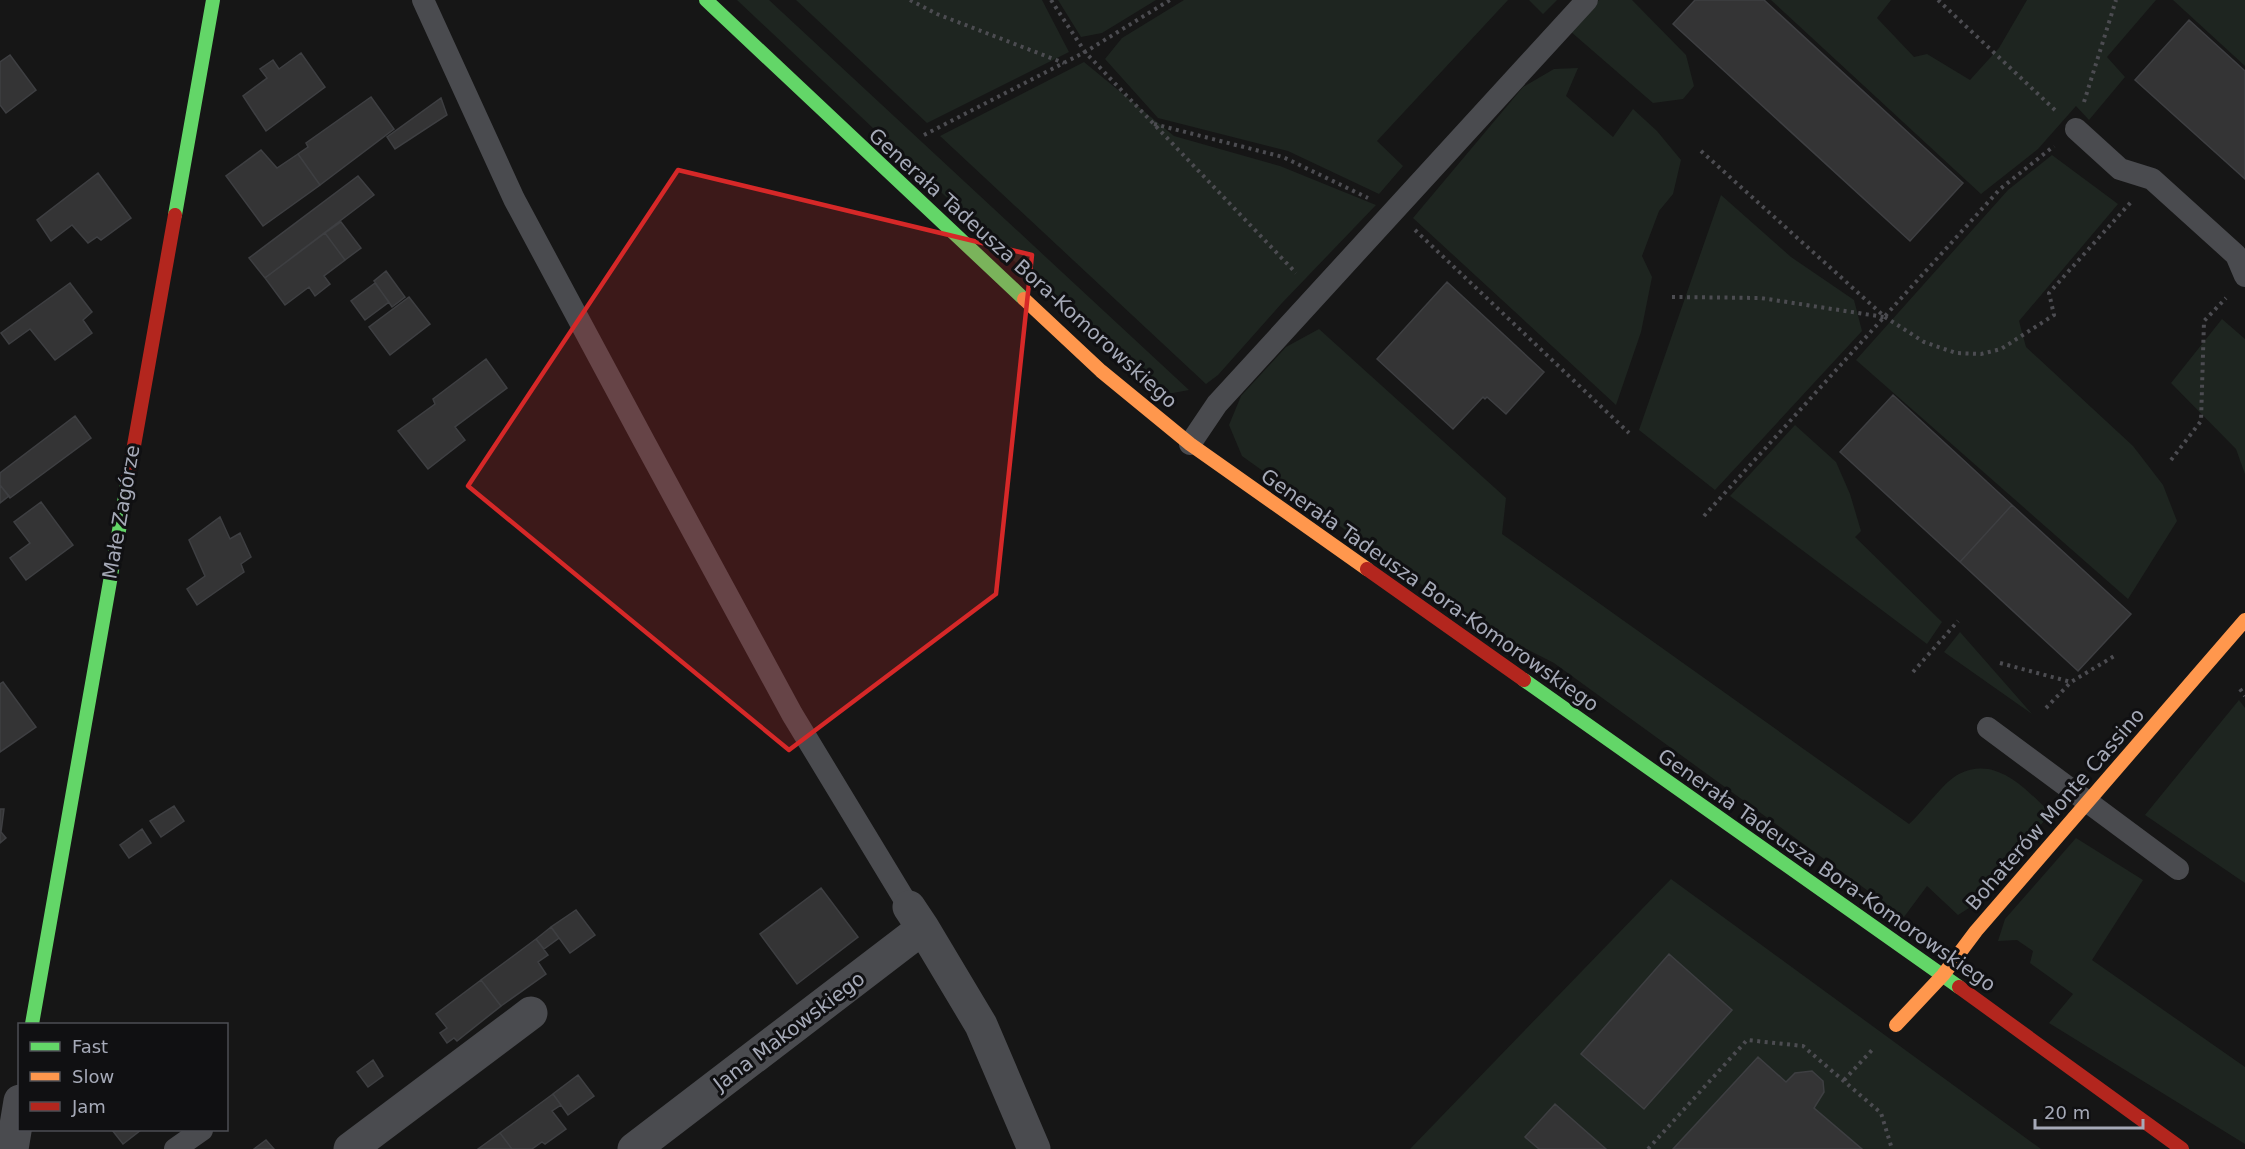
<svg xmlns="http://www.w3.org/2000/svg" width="2245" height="1149" font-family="'DejaVu Sans',sans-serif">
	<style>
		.green { fill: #1e2520 }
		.building { fill: #343435; stroke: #3e3f42; stroke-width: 1.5 }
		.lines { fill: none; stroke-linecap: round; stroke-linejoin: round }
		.path { stroke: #4c4c51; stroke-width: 4; stroke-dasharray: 3 4.5; stroke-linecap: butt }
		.lane { stroke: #4a4b4f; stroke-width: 22 }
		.street { stroke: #4a4b4f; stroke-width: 33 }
		.fast { stroke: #63d668; stroke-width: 14 }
		.slow { stroke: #ff974d; stroke-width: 14 }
		.jam { stroke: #b3261e; stroke-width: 14 }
		.marked { fill: #d62828; fill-opacity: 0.2; stroke: #d62828; stroke-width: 4.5; stroke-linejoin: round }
		.labels { text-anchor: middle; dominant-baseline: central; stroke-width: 6; stroke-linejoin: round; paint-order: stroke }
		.street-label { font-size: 20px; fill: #a6aab8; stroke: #101012 }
	</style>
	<rect width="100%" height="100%" fill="#161616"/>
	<path class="green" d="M737,0h32l420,390 -22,4 -51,-37z
		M796,0h246l27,52 -142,71z
		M1058,0h98l-54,33 -21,4z
		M1184,0h324l-131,141 26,25 -24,28 -91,-43 -130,-33 -53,-59 17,-21z
		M1529,0h28l-14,14z
		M1599,0h33l54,55 8,31 -11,13 -30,4 -83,-72z
		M1771,0h120l-14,18 37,39 13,-3 43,26 29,-32 28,-48h129l-49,57 18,20 -36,43 -13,-14 -38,43 -57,45z
		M2173,0h72v66z
		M1084,62l90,74 106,30 96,39 -94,98 -64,72 -12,9 -266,-248z
		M1578,68l-12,28 47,41 20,-28 24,22 24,29 -8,34 -14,17 -17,45 10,21 -11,55 -25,73 -203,-187 110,-131 31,-18z
		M2052,155l66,49 -99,117 7,26 107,99 30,39 14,36 -49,78 -272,-239 152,-170z
		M1721,195l70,62 63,43 8,31 -147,159 -76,-60z
		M2222,319l23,20v135l-9,-25 -65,-66z
		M1319,329l187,169 -4,36 407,290c15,-13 34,-42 50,-50 38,-19 67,16 92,39l-82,95 -11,7 -31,-29 -23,31 -350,-254 -80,-41 -232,-166 -13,-31 12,-29 45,-49z
		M1795,425l41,37 14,32 11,37 -6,6 87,85 -15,22 -197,-148z
		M1960,632l72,82 -88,-62z
		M2239,700l6,8v175l-100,-68z
		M2076,838l67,42 -51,80 153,107v77l-196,-121 24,-29 -43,-31 3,-12 -16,-11 -19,1 7,-22z
		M1671,879l370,270h-631z"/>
	<path class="building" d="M1695,0h69l199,183 -53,58 -237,-217z
		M2189,20l56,51v108l-110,-99z
		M301,53l24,34 -59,44 -23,-35 24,-18 -7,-9 13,-9 6,9z
		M10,55l26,35 -30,23 -6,-8v-43z
		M371,97l23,32 -74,56 -22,-31 10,-7 -2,-4z
		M441,98l6,17 -52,34 -8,-12z
		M261,150l16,18 21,-14 22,31 -57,41 -37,-50z
		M98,173l33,45 -30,22 -4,-3 -9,6 -16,-18 -21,16 -14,-21z
		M358,176l16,19 -109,83 -16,-20z
		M341,222l20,26 -16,12 -20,-27z
		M325,233l20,27 -21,16 6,8 -15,12 -6,-9 -24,18 -20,-27z
		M386,271l19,26 -13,10 -18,-26z
		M1447,282l97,90 -38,42 -19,-17 -2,2 -2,-2 -30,32 -76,-70z
		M70,283l22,29 -9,8 9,13 -37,27 -25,-31 -21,15 -8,-11z
		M375,283l14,19 -24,18 -14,-19z
		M409,297l21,27 -40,31 -21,-28z
		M486,359l21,29 -52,39 10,13 -37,29 -30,-38 37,-27 -2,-5z
		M1893,395l119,110 -52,57 -120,-110z
		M75,416l16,22 -81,60 -10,-13v-12z
		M0,485l9,11 -9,7z
		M41,502l32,43 -47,35 -16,-22 20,-15 -16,-21z
		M2012,505l119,109 -53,57 -118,-109z
		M220,517l10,22 10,-6 11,24 -10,7 3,8 -47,33 -10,-16 18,-13 -16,-36z
		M3,682l33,45 -36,25v-68z
		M174,806l10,15 -23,16 -11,-16z
		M0,809h4l-3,23 5,6 -6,5z
		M142,829l9,14 -22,15 -9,-13z
		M821,888l37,49 -61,47 -37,-50z
		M576,910l19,25 -25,18 -19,-26z
		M551,927l8,11 -15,11 -8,-10z
		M536,939l12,16 -10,7 8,12 -45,32 -20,-26z
		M1669,954l63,56 -88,99 -63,-55z
		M481,980l20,26 -44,35 -3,-3 -7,5 -7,-10 7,-5 -11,-14z
		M1758,1057l28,25 9,-9 17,-2 11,10 1,11 -10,16 48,41h-189z
		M373,1060l10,16 -15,11 -11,-15z
		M578,1075l16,21 -26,19 -15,-21z
		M553,1094l8,11 -9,6 14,18 -21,15 -3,-2 -10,7h-20l-12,-16z
		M1555,1104l51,45h-67l-14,-12z
		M112,1130h29l-18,14z
		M500,1133l12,16h-34z
		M266,1140l8,9h-20z"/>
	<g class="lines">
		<path class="path" d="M910,0l27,14 127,49
			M1051,0l34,52 211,221
			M1938,0l117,110
			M2084,102l32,-102
			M1154,124l129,33 85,41
			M924,135l161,-83 85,-52
			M1701,151l184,166 39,25 32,11 25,1 20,-5 53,-34 -5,-22 82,-91
			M1415,230l214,203
			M1672,297l89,1 123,19
			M2171,460l30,-39 3,-100 22,-23
			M1704,516l296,-327 54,-43
			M2000,663l71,19 45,-27
			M1913,672l45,-51
			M2240,689l5,7
			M2046,708l25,-26
			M1844,1080l28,-30
			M1648,1149l99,-109 56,6 78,67 11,36"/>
		<path class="lane" d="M423,0l91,199 131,244 147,271 117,193
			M2076,129l44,40 32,10 84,76 9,21
			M1190,444l27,-40 370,-404
			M1988,728l190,141
			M175,1149l27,-19"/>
		<path class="street" d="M923,928l58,97 53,124
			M12,1149l8,-48
			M350,1149l181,-136
			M634,1149l289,-221 -14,-21"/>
		<path class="fast" d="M706,0l318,299
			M175,215l38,-215
			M1524,680l435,307
			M32,1024l95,-539"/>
		<path class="slow" d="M1024,299l77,72 89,73 177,125
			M1896,1025l47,-50 33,-44 269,-311"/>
		<path class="jam" d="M127,485l48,-270
			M1367,569l157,111
			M1959,987l223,162"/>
	</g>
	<path class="marked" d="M678,170l354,85 -36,339 -207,156 -321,-264z"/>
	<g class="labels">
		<g class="street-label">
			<text transform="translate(1023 268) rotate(42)">Generała Tadeusza Bora-Komorowskiego</text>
			<text transform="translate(121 512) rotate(-80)">Małe Zagórze</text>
			<text transform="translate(1430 590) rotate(35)">Generała Tadeusza Bora-Komorowskiego</text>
			<text transform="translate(2055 809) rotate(-49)">Bohaterów Monte Cassino</text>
			<text transform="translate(1827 870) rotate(35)">Generała Tadeusza Bora-Komorowskiego</text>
			<text transform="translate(789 1031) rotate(-37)">Jana Makowskiego</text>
		</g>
	</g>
	<rect x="18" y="1023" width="210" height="108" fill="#101012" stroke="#4c4e54" stroke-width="1.5"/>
	<rect x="30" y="1042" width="30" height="9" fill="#63d668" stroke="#4c4e54" stroke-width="1.5"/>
	<text x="72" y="1053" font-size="18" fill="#a6aab8">Fast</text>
	<rect x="30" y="1072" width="30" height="9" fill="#ff974d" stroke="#4c4e54" stroke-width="1.5"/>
	<text x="72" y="1083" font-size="18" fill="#a6aab8">Slow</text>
	<rect x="30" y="1102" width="30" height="9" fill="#b3261e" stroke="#4c4e54" stroke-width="1.5"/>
	<text x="72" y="1113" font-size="18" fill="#a6aab8">Jam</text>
	<path d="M2035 1119v9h108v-9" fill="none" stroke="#a6aab8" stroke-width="3"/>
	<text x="2044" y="1119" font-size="18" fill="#a6aab8" stroke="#101012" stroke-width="4.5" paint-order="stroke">20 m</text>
</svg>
